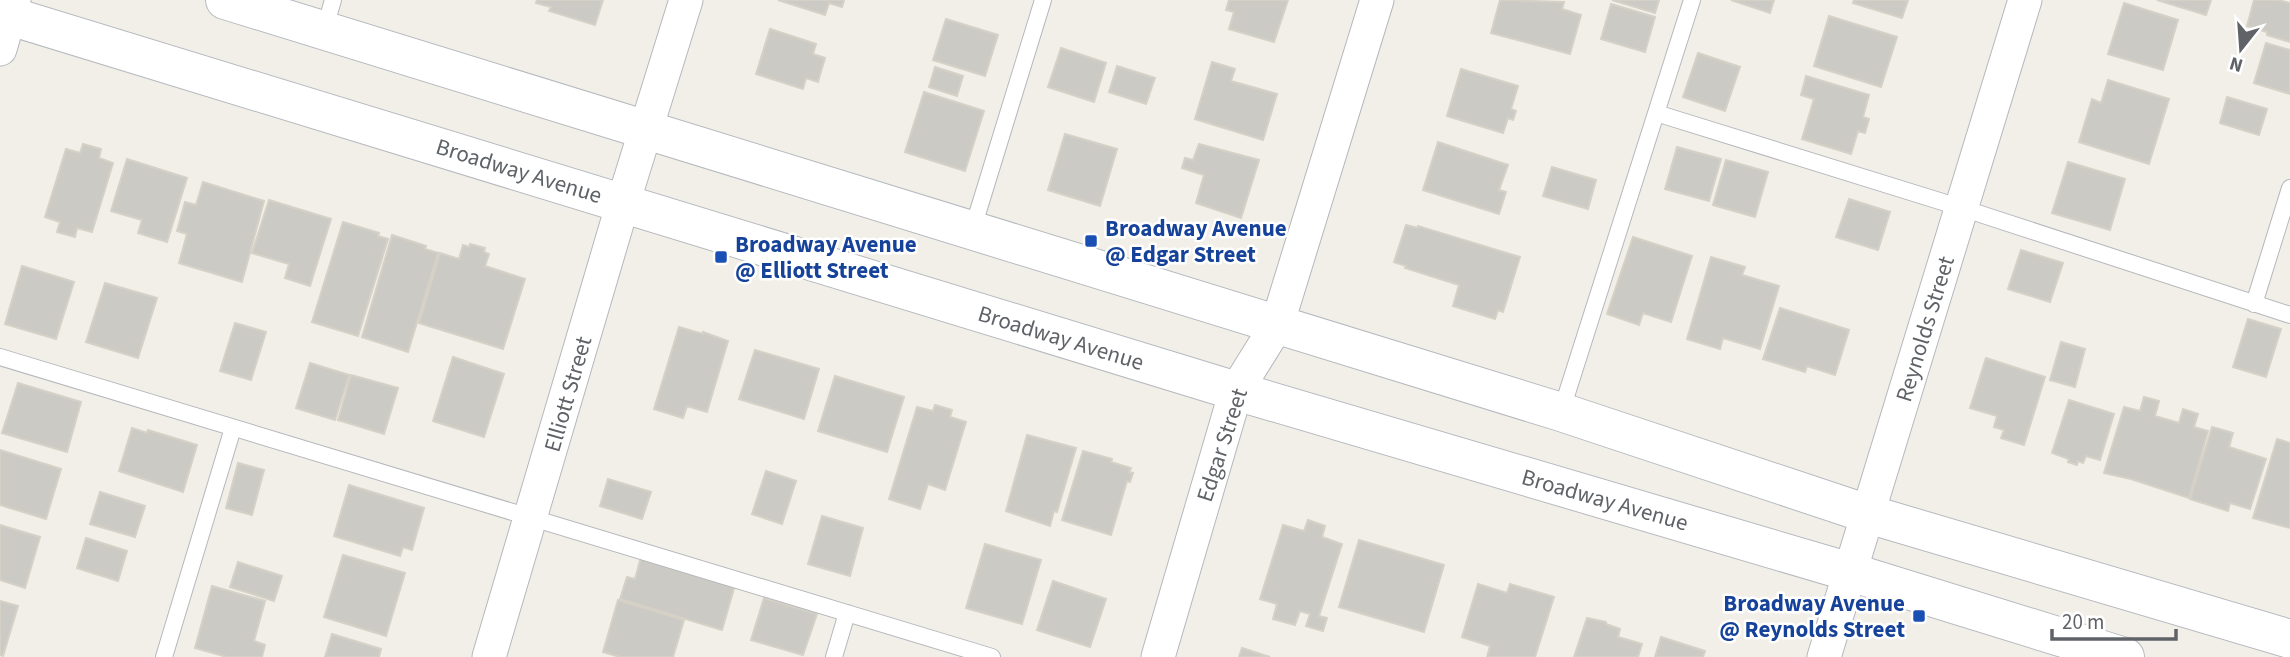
<svg xmlns="http://www.w3.org/2000/svg" width="2290" height="657" font-family="'Source Sans 3',sans-serif">
	<style>
		.building { fill: #cccac5; stroke: #d6d1c6; stroke-width: 2 }
		.lines { fill: none; stroke-linecap: round; stroke-linejoin: round }
		.lane-casing { stroke: #b5b8bc; stroke-width: 18 }
		.street-casing { stroke: #b5b8bc; stroke-width: 35 }
		.secondary-casing { stroke: #b6babf; stroke-width: 40 }
		.lane { stroke: #fff; stroke-width: 16 }
		.street { stroke: #fff; stroke-width: 33 }
		.secondary { stroke: #fff; stroke-width: 38 }
		.transit-dot { fill: #1a4fb4; stroke: #fff; stroke-width: 2.5 }
		.labels { text-anchor: middle; dominant-baseline: central; stroke-width: 5; stroke-linejoin: round; paint-order: stroke }
		.street-label { font-size: 23px; fill: #5f6368; stroke: #fff }
		.transit-label { font-size: 23px; font-weight: bold; fill: #164399; stroke: #fff; text-anchor: start }
	</style>
	<rect width="100%" height="100%" fill="#f1efe8"/>
	<path class="building" d="M537,0h66l-8,25 -46,-14 2,-4 -15,-4z
		M778,0h66l-2,7 -13,-4 -4,12z
		M1229,0h59l-14,42 -45,-13 5,-17 -8,-2z
		M1500,0l64,2 -2,7 19,6 -11,39 -79,-21z
		M1612,0h47l-4,13z
		M1731,0h43l-4,13z
		M1854,0h54l-6,18 -49,-15z
		M2157,0h54l-5,15z
		M2254,0h24l12,3v39l-23,-7v-3l-20,-6z
		M2124,3l54,17 -15,50 -55,-16z
		M1611,4l44,13 -10,35 -44,-13z
		M1829,16l68,21 -16,50 -67,-21z
		M946,19l52,16 -13,41 -52,-16z
		M770,29l46,15 -3,10 12,4 -7,24 -12,-4 -3,11 -47,-15z
		M2266,43l24,7v44l-36,-11z
		M1061,48l45,15 -12,39 -46,-15z
		M1698,53l42,14 -15,44 -42,-14z
		M1212,62l23,7 -4,12 46,13 -14,46 -68,-21z
		M1117,66l38,12 -9,26 -37,-12z
		M935,67l28,9 -6,20 -28,-9z
		M1461,69l57,17 -7,23 5,2 -3,9 -5,-2 -5,15 -56,-17z
		M1806,76l63,19 -6,22 6,2 -4,14 -7,-2 -7,23 -49,-15 12,-40 -13,-4z
		M2108,80l61,19 -20,65 -70,-22 13,-43 9,4z
		M924,92l60,19 -19,60 -60,-19z
		M2227,97l40,12 -8,26 -39,-12z
		M1065,134l52,15 -17,57 -52,-16z
		M1438,142l70,23 -9,25 7,2 -7,22 -76,-24z
		M83,144l18,5 -2,9 14,5 -21,69 -15,-4 -2,9 -18,-5 3,-10 -15,-5 21,-68 14,4z
		M1199,144l60,16 -18,58 -45,-15 8,-28 -22,-7 3,-10 8,2z
		M1677,147l44,12 -12,42 -44,-12z
		M127,159l60,19 -20,64 -29,-9 4,-13 -31,-9z
		M1726,160l42,12 -13,45 -42,-12z
		M2068,162l57,17 -15,51 -58,-17z
		M1552,167l44,13 -8,29 -45,-13z
		M203,182l61,19 -22,81 -63,-19 8,-29 -10,-3 8,-29 11,3z
		M1849,199l41,13 -12,38 -42,-13z
		M269,200l62,19 -21,67 -25,-8 4,-14 -37,-11z
		M343,222l36,11 -1,3 10,3 -30,97 -46,-14z
		M1406,225l12,3v-2l102,31 -17,55 -5,-2 -3,9 -42,-13 6,-21 -54,-17 1,-2 -12,-4z
		M392,235l34,11 -1,3 13,4 -30,99 -46,-15z
		M1633,237l59,19 -21,66 -28,-9 -4,12 -32,-11z
		M470,244l15,4 -1,4 5,2 -4,12 40,13 -22,70 -84,-26 21,-70 19,6 4,-14 6,2z
		M2021,250l42,13 -13,39 -42,-13z
		M1711,257l34,10 -3,8 37,11 -19,63 -37,-11 -3,11 -33,-10z
		M22,266l52,16 -18,57 -51,-15z
		M105,283l52,15 -19,60 -52,-16z
		M1780,308l69,22 -14,45 -28,-9 -2,6 -42,-13z
		M2248,319l33,10 -15,48 -33,-10z
		M235,323l31,9 -15,48 -31,-9z
		M679,327l24,7v-2l25,9 -21,71 -20,-6 -4,12 -29,-9z
		M2061,342l24,7 -10,38 -25,-7z
		M755,350l64,19 -15,50 -65,-20z
		M453,357l51,17 -20,63 -51,-16z
		M1986,358l59,19 -21,68 -23,-7 3,-8 -10,-3 3,-11 -27,-8z
		M310,363l39,12 -14,45 -39,-12z
		M351,375l47,13 -14,46 -46,-14z
		M835,376l69,21 -17,55 -69,-21z
		M18,383l63,19 -14,50 -65,-19z
		M2144,397l15,4 -4,15 24,7 4,-14 15,5 -4,13 14,4 -19,67 -58,-19 -27,-6 20,-66 16,4z
		M2069,400l45,14 -14,46 -14,-4 -3,7 -5,-2 -1,4 -9,-3 1,-3 -17,-6z
		M935,405l17,5 -2,7 16,5 -21,68 -17,-6 -8,25 -31,-10 28,-92 16,4z
		M2212,427l21,6 -4,14 37,12 -16,50 -20,-6 -2,8 -38,-12z
		M132,428l15,5 1,-3 49,15 -14,47 -64,-21z
		M1027,435l49,13 -19,64 -3,-1 -4,15 -44,-15z
		M2277,439l13,4v85l-37,-10z
		M0,450l61,19 -15,50 -46,-14z
		M1083,451l29,8 -1,3 20,6 -2,4 4,1 -3,9 -3,-1 -16,54 -49,-15z
		M238,463l26,7 -12,45 -26,-7z
		M766,471l30,10 -14,43 -30,-10z
		M608,479l43,13 -9,27 -42,-13z
		M349,485l75,23 -12,42 -9,-3 -3,9 -66,-20z
		M100,492l45,14 -10,31 -45,-13z
		M822,516l41,12 -13,48 -42,-12z
		M1308,520l17,6 -3,11 20,7 -23,72 8,2 -4,13 -17,-5 4,-12 -10,-3 -5,14 -22,-6 4,-15 -17,-5 23,-74 21,6z
		M0,525l40,12 -15,51 -25,-8z
		M86,538l41,13 -9,30 -41,-13z
		M1359,540l85,25 -20,67 -85,-25z
		M985,544l56,16 -19,64 -56,-16z
		M343,555l62,18 -19,63 -62,-19z
		M641,557l94,28 -13,45 -102,-31 7,-22 8,2z
		M238,562l44,14 -8,25 -44,-14z
		M1053,581l53,18 -16,48 -53,-17z
		M1478,584l29,9 3,-9 44,13 -19,60h-48l3,-11 -28,-9z
		M212,586l53,15 -11,40 11,4 -3,12h-35l-32,-9z
		M764,598l53,16 -14,41 -52,-15z
		M618,600l66,20 -11,37h-53l-17,-5z
		M0,601l18,5 -15,50 -3,-1z
		M1587,618l19,4v2l14,5 -2,8 24,7 -4,13h-64z
		M332,634l49,15 -2,8h-54z
		M1661,637l44,14 -2,6h-48z
		M1242,648l28,9h-31z"/>
	<g class="lines">
		<g class="lane-casing">
			<path id="lane" d="M324,31l9,-31
				M1656,113l306,95 328,107
				M972,231l71,-231
				M2254,304l36,-116
				M0,357l992,300
				M1561,412l131,-412
				M164,657l69,-229
				M834,657l13,-44"/>
		</g>
		<g class="street-casing">
			<path id="street" d="M0,49l14,-49
				M489,657l134,-454 63,-203
				M1158,657l78,-266 41,-66 100,-325
				M1824,657l201,-657"/>
		</g>
		<g class="secondary-casing">
			<path id="secondary" d="M225,0l1336,412 307,102 422,125
				M0,13l1236,378 614,181 275,85"/>
		</g>
		<use href="#lane" class="lane"/>
		<use href="#street" class="street"/>
		<use href="#secondary" class="secondary"/>
	</g>
	<g class="transit-dot">
		<rect x="1084" y="234" width="14" height="14" rx="3.5"/>
		<rect x="714" y="250" width="14" height="14" rx="3.5"/>
		<rect x="1912" y="609" width="14" height="14" rx="3.5"/>
	</g>
	<g class="labels">
		<g class="street-label">
			<text transform="translate(519 171) rotate(17)">Broadway Avenue</text>
			<text transform="translate(1925 329) rotate(-73)">Reynolds Street</text>
			<text transform="translate(1061 338) rotate(17)">Broadway Avenue</text>
			<text transform="translate(568 394) rotate(-74)">Elliott Street</text>
			<text transform="translate(1222 445) rotate(-72)">Edgar Street</text>
			<text transform="translate(1605 500) rotate(16)">Broadway Avenue</text>
		</g>
		<g class="transit-label">
			<text x="1105" y="228">Broadway Avenue<tspan x="1105" dy="26">@ Edgar Street</tspan></text>
			<text x="735" y="244">Broadway Avenue<tspan x="735" dy="26">@ Elliott Street</tspan></text>
			<text x="1905" y="603" text-anchor="end">Broadway Avenue<tspan x="1905" dy="26">@ Reynolds Street</tspan></text>
		</g>
	</g>
	<g transform="translate(2241 49) rotate(197)" stroke="#ffffff" stroke-width="5" paint-order="stroke">
	<path d="M0-5L12 26L0 18L-12 26Z" fill="#5f6368"/>
	<text y="-10" font-size="19" font-weight="bold" text-anchor="middle" fill="#5f6368">N</text>
	</g>
	<path d="M2052 629v10h124v-10" fill="none" stroke="#5f6368" stroke-width="3.5"/>
	<text x="2062" y="629" font-size="21" fill="#5f6368" stroke="#ffffff" stroke-width="5" paint-order="stroke">20 m</text>
</svg>
